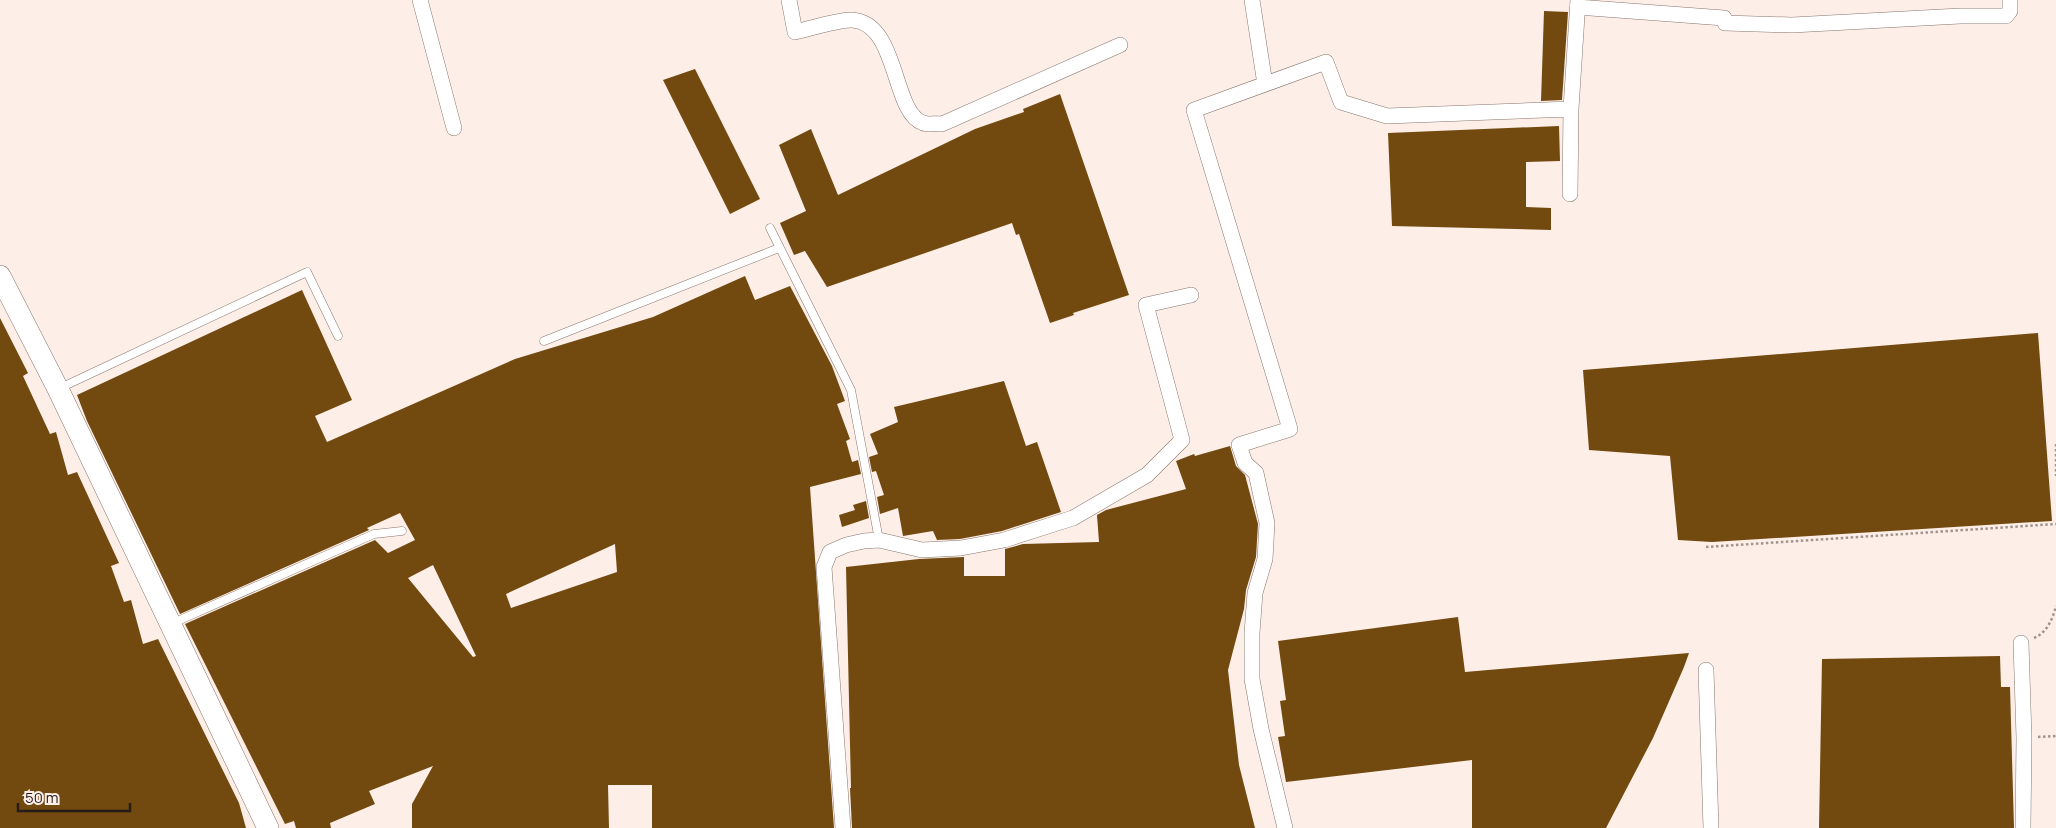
<svg xmlns="http://www.w3.org/2000/svg" width="2056" height="828" font-family="Manrope,sans-serif">
	<style>
		.building { fill: #72490f; fill-rule: evenodd }
		.lines { fill: none; stroke-linecap: round; stroke-linejoin: round }
		.lane-casing { stroke: #87766e; stroke-width: 9 }
		.street-casing { stroke: #87766e; stroke-width: 16 }
		.secondary-casing { stroke: #87766e; stroke-width: 22 }
		.path { stroke: #a0948f; stroke-width: 2.5; stroke-dasharray: 2.5 2.5; stroke-linecap: butt }
		.lane { stroke: #fff; stroke-width: 8 }
		.street { stroke: #fff; stroke-width: 15 }
		.secondary { stroke: #fff; stroke-width: 21 }
	</style>
	<rect width="100%" height="100%" fill="#fdeee7"/>
	<path class="building" d="M1544,11l24,1 -6,88 -21,1z
		M695,69l65,130 -30,15 -67,-134z
		M1060,94l69,201 -56,18 1,2 -24,8 -31,-89 -3,1 -4,-12 -185,64 -22,-36 -11,4 -14,-32 26,-12 -27,-66 32,-16 27,66 137,-66 49,-17 -1,-3z
		M1559,126l1,35 -34,1v45l25,1v22l-159,-4 -4,-93z
		M745,276l10,24 35,-14 42,80 13,35 -8,3 13,35 -4,2 6,21 6,-2 3,14 -51,13 24,341h-182v-43h-44l1,43h-197v-24l21,-38 -64,25 6,13 -45,19 1,5h-35l-2,-7 -9,3 -100,-200 190,-84 13,13 27,-13 -15,-27 -33,15 2,2 -189,84 -93,-193 -10,-26 225,-105 50,110 -37,16 12,26 188,-83 138,-42zM615,544l2,28 -106,36 -5,-14zM433,565l43,91 -3,1 -65,-79z
		M0,318l28,55 -5,3 27,58 6,-2 12,43 9,-3 42,91 -8,3 13,36 7,-2 12,44 15,-5 81,164 7,25h-246z
		M2038,333l14,188 -340,21 -34,-2 -8,-84 -81,-6 -6,-80z
		M1004,381l22,65 11,-4 24,70 -59,19 -42,8 -23,1 -4,-9 -30,5 -5,-28 -18,6 -3,-17 7,-2 -8,-24 -4,1 -3,-15 9,-3 -8,-20 28,-12 -4,-15z
		M1230,446l6,20 9,9 13,49 -2,33 -10,33 -2,19 -16,61 11,95 16,63h-403l-2,-40h1l-5,-221 73,-8 45,-2v19h41v-27l18,-5 76,-2 -2,-27 9,-5 80,-21 -10,-28 18,-7 1,2z
		M866,501l3,17 -27,9 -3,-12 16,-5 -2,-5z
		M1458,617l7,55 224,-19 -5,14 -31,71 -47,90h-134v-68l-186,22 -8,-45 7,-1 -5,-35 6,-1 -8,-59z
		M2000,656l1,31h9l4,141h-195l3,-169z"/>
	<g class="lines">
		<g class="lane-casing">
			<path id="lane" d="M770,228l81,162 28,150
				M544,341l235,-93
				M58,389l249,-117 31,64
				M173,623l201,-89 28,-3"/>
		</g>
		<g class="street-casing">
			<path id="street" d="M420,0l34,128
				M789,0l6,32c13,-3 46,-13 57,-12 47,3 40,93 71,103 5,2 13,0 19,1l178,-79
				M1252,0l13,84
				M1577,7l147,11 1,5 67,2 168,-9h46l4,-5v-11
				M1570,194l1,-85 7,-109
				M2021,643l3,95 -1,90
				M1706,670l5,158
				M843,828l-19,-261 6,-15 16,-7 18,-4 15,-1 43,10 39,-2 43,-8 69,-22 74,-43 35,-35 -36,-135 45,-10
				M1285,828l-24,-99 -9,-50v-46l3,-40 10,-34 2,-36 -11,-50 -11,-10 -6,-18 51,-16 -96,-319 132,-48 15,40 46,14 184,-7"/>
		</g>
		<g class="secondary-casing">
			<path id="secondary" d="M0,276l58,113 210,439"/>
		</g>
		<path class="path" d="M2056,444v32
			M1706,547l350,-23
			M2034,638c13,-5 19,-20 22,-32
			M2038,737l18,-1"/>
		<use href="#lane" class="lane"/>
		<use href="#street" class="street"/>
		<use href="#secondary" class="secondary"/>
	</g>
	<path d="M18 803v8h112v-8" fill="none" stroke="#241d1a" stroke-width="2.5"/>
	<text x="25" y="803" font-size="15" fill="#241d1a" stroke="#fdeee7" stroke-width="4" paint-order="stroke">50 m</text>
</svg>
